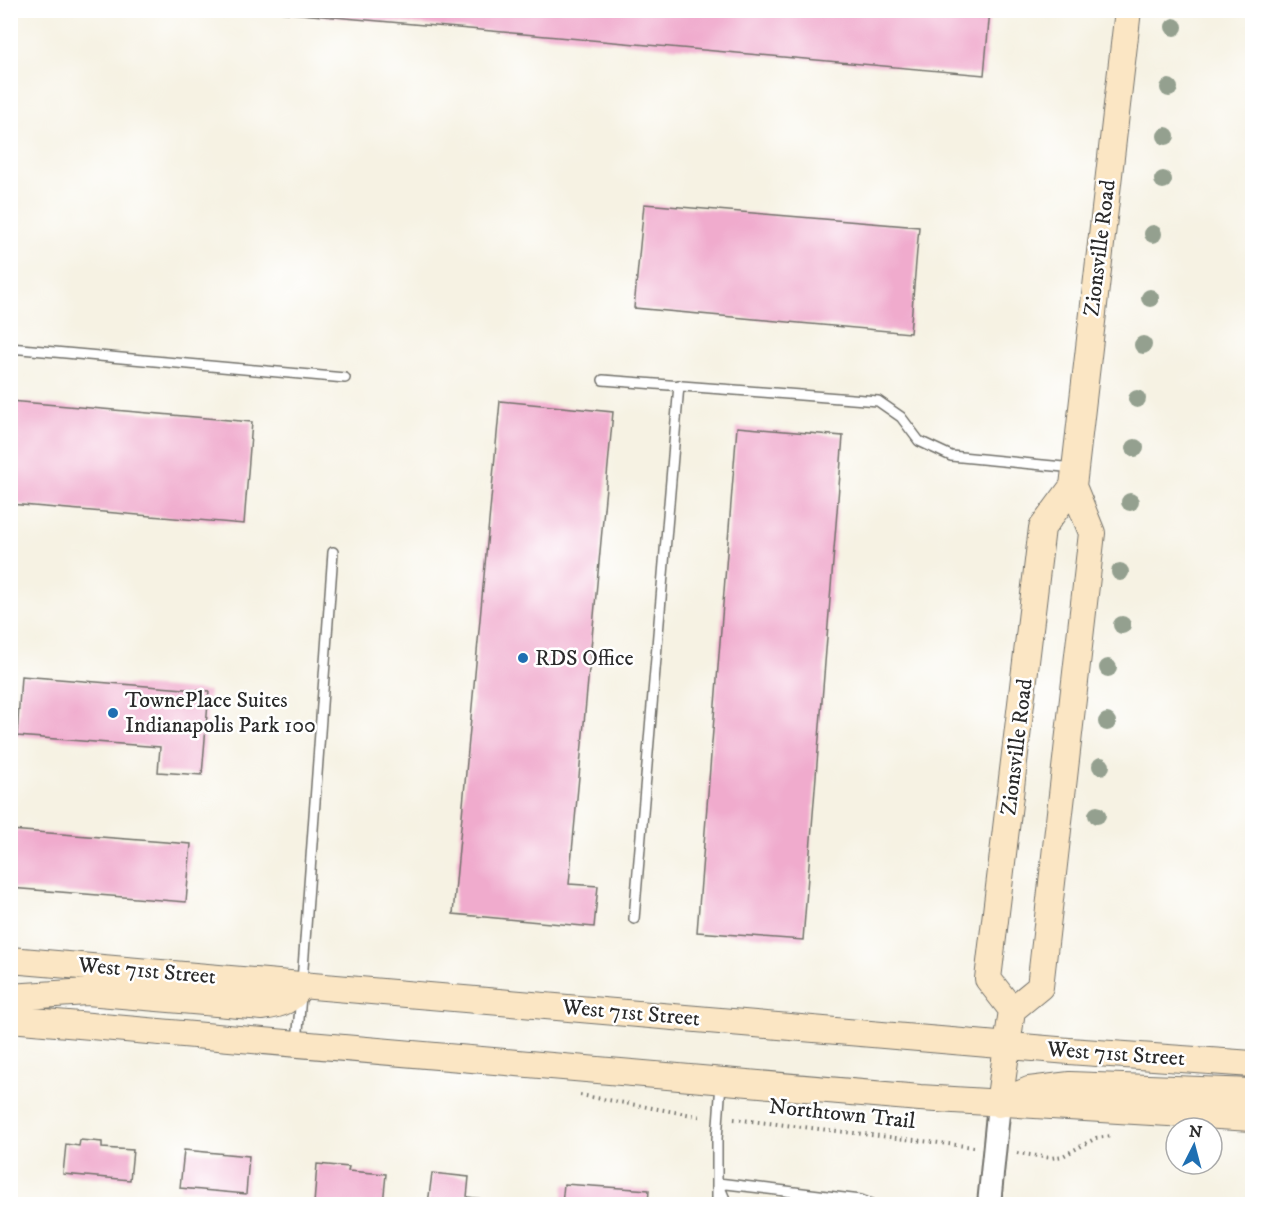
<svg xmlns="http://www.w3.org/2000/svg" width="1263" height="1215" font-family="'IM FELL DW Pica',serif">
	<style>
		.building { fill: #f0abcd }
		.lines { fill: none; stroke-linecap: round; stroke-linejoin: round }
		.service-casing { stroke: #72716b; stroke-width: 12 }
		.tertiary-casing { stroke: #72716b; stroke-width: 26 }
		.secondary-casing { stroke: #72716b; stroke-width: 28 }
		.path { stroke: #72716b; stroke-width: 4; stroke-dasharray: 1.5 4.5; stroke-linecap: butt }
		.service { stroke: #fff; stroke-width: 9 }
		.tertiary { stroke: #fff; stroke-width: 22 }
		.secondary { stroke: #fbe6c4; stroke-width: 26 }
		.tree { fill: #94a08f }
		.poi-dot { fill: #1f6fb2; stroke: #fff; stroke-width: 2 }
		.labels { text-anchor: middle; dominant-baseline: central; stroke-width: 5; stroke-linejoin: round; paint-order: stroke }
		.street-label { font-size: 22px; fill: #2b2b2b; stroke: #fff }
		.poi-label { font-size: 22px; fill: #2b2b2b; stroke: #fff; text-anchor: start }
	</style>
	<rect width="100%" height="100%" fill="#fff"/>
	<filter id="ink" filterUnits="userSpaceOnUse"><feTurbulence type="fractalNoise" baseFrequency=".0167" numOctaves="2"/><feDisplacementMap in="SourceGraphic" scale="12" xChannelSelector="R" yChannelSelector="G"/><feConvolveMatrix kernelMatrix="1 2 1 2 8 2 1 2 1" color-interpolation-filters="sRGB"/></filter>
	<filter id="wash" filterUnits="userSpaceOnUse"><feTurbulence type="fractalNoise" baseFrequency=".008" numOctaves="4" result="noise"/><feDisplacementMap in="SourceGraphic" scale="24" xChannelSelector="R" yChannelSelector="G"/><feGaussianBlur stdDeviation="1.35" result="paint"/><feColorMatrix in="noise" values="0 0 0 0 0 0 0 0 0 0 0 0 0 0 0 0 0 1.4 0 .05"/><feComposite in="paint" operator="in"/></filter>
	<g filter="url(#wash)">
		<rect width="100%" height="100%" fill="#f6f2e3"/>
		<g id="blocks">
			<path class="building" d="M255,10h735l-6,65z
				M644,204l275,23 -9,106 -276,-25z
				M10,401l242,21 -8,102 -234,-20z
				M500,401l113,11 -44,472 29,2 -4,41 -141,-13z
				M737,427l106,9 -40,504 -106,-8z
				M21,676l188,15 -7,84 -44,-3 2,-25 -143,-11z
				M10,830l181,14 -5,58 -176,-14z
				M80,1140l22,2v6l31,2 -3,30 -67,-6 3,-30 13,2z
				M184,1150l65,6 -3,38 -66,-6z
				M317,1164l32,3 -1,4 38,3 -3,30h-69z
				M432,1173l37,4 -2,20 32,4 -1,3h-70z
				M564,1184l85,6 -1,14h-86z"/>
		</g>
	</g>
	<g filter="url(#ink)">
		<use href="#blocks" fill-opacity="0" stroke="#72716b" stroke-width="1.5"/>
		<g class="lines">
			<g class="service-casing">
				<path id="service" d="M10,348l335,30
					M603,380l275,21 23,16 18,24 32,15 123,12
					M634,919l45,-534
					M302,982l31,-430
					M297,1042l4,-46
					M718,1183l143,17 10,4
					M719,1185l8,19
					M717,1204v-65l4,-56"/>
			</g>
			<g class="tertiary-casing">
				<path id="tertiary" d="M989,1204l10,-100"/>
			</g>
			<g class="secondary-casing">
				<path id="secondary" d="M10,960l1059,91 183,13
					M10,997l77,-5 176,15c19,-3 28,-6 39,-22
					M1012,1010l-24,-31 54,-451 31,-42
					M10,1019l910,79 332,20
					M1006,1100l23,-10 41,-5 182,7
					M999,1104l13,-94 28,-23 52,-454 -19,-47 2,-17 53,-459"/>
			</g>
			<path class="path" d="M580,1095l123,22
				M734,1119l240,28
				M1017,1153l34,5 12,-2 33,-18 16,-2"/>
			<use href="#service" class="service"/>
			<use href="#tertiary" class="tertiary"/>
			<use href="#secondary" class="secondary"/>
		</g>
		<g class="tree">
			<circle cx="1174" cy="27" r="9"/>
			<circle cx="1169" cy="88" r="9"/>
			<circle cx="1166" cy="136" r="9"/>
			<circle cx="1163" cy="180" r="9"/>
			<circle cx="1153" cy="234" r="9"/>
			<circle cx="1150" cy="298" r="9"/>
			<circle cx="1143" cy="345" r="9"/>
			<circle cx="1137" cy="399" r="9"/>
			<circle cx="1135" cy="448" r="9"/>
			<circle cx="1130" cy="502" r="9"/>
			<circle cx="1120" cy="572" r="9"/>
			<circle cx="1122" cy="625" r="9"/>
			<circle cx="1108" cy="668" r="9"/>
			<circle cx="1107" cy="722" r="9"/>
			<circle cx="1101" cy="766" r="9"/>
			<circle cx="1097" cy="815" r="9"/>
		</g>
	</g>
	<g class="poi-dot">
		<circle cx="523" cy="658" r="6"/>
		<circle cx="113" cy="713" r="6"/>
	</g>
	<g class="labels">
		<g class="street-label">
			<text transform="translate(1100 248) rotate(-83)">Zionsville Road</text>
			<text transform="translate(1017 747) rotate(-83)">Zionsville Road</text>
			<text transform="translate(147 971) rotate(5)">West 71st Street</text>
			<text transform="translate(631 1013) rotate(5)">West 71st Street</text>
			<text transform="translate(1116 1054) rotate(4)">West 71st Street</text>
			<text transform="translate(842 1114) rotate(6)">Northtown Trail</text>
		</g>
		<g class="poi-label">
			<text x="535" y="658">RDS Office</text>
			<text x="125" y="700">TownePlace Suites<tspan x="125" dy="25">Indianapolis Park 100</tspan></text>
		</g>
	</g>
	<rect width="1263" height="1215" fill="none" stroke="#fff" stroke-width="36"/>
	<g transform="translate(1194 1146) rotate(6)"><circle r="28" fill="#ffffff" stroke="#aaaaaa" stroke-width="1.5"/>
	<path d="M0-4.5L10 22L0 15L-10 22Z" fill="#1f6fb2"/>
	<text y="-9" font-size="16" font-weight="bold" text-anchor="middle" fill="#2b2b2b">N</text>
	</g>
</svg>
